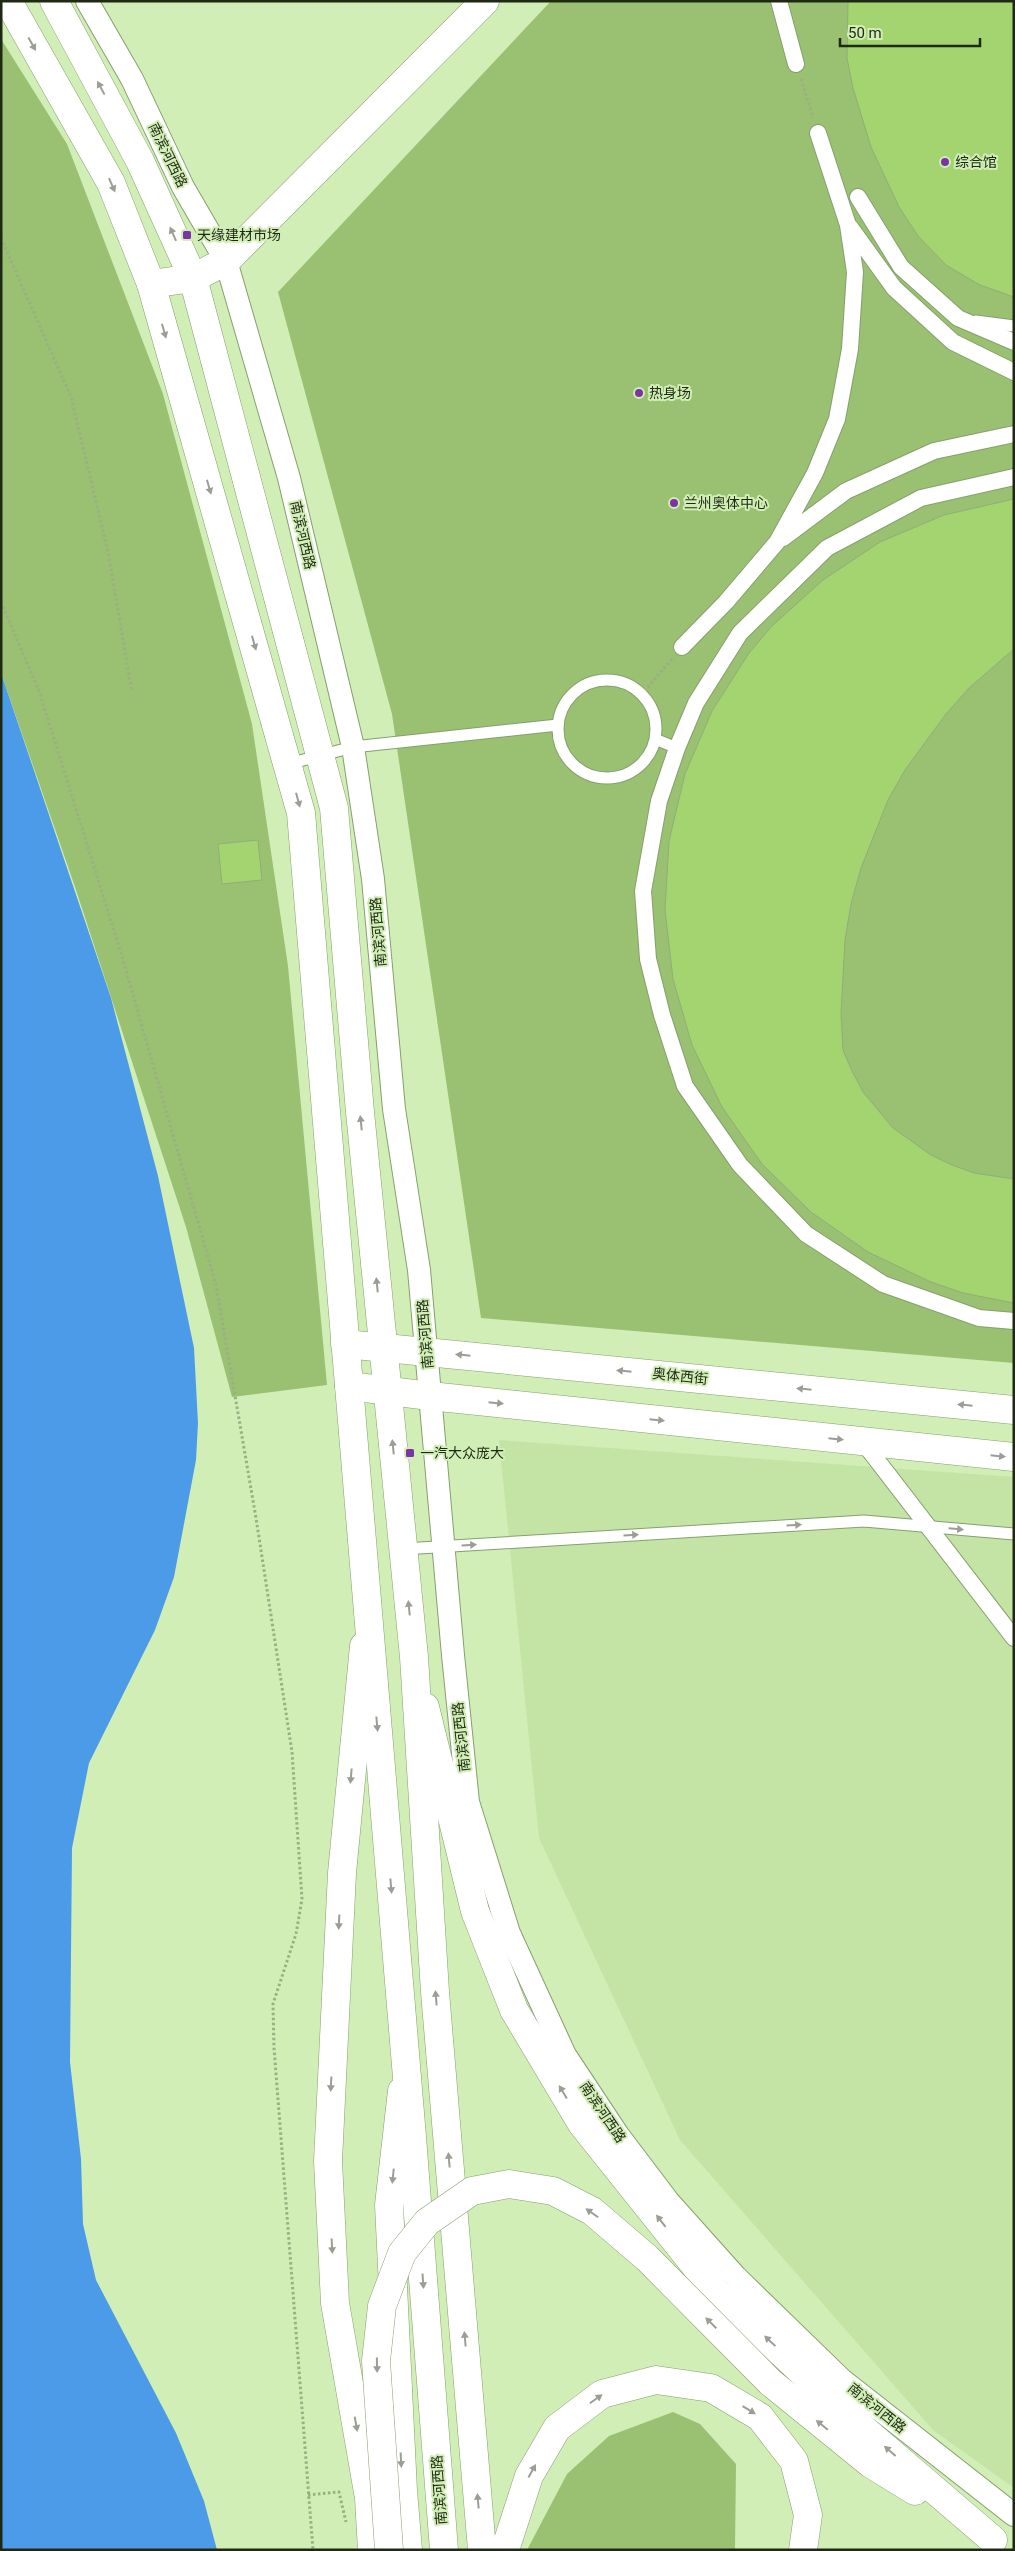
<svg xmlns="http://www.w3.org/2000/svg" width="1015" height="2551" font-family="Roboto,'Noto Sans SC',sans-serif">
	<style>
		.built { fill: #c4e4a6 }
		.green { fill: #99c171 }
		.water { fill: #4c9be8 }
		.building { fill: #a3d470; stroke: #92ad78 }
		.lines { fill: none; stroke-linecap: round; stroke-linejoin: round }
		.service-casing { stroke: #85a06c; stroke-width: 13 }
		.pedestrian-casing { stroke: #85a06c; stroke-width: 18 }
		.minor-casing { stroke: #85a06c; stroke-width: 24 }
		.secondary-casing { stroke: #85a06c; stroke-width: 29 }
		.primary-casing { stroke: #85a06c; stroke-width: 29 }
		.trunk-casing { stroke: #85a06c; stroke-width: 29 }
		.path { stroke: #99b083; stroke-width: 3; stroke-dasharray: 2.5 2.5; stroke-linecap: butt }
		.service { stroke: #fff; stroke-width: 11 }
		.pedestrian { stroke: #fff; stroke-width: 16 }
		.minor { stroke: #fff; stroke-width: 22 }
		.secondary { stroke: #fff; stroke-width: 28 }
		.primary { stroke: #fff; stroke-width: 28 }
		.trunk { stroke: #fff; stroke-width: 28 }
		.primary-bridge-casing { stroke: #85a06c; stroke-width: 29; stroke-linecap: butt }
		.primary-bridge { stroke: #fff; stroke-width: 28 }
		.oneway { fill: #9a9e95 }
		.poi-dot { fill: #7c33a6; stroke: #d1eeb6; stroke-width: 2 }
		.labels { text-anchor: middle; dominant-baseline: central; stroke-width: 4; stroke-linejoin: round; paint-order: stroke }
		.street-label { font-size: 14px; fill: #1e2813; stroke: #d1eeb6 }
		.poi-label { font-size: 14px; fill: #1e2813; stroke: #d1eeb6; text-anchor: start }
	</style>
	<rect width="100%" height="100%" fill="#d1eeb6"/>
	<path class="built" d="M499,1440l515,37v1011l-81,-58 -253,-290 -141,-302z"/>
	<path class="green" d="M551,1h463v1362l-533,-45 -89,-604 -114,-422z
		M1,39l66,105 96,250 89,330 36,242 39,419 -95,12 -46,-170 -111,-340 -74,-214z
		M673,2412l27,12 36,40 -1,86h-208l40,-76 42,-38z"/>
	<path class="water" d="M1,673l110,325 47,178 36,172 4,75 -2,37 -22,117 -19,53 -66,133 -17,85 -2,214 11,97 2,65 13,56 80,153 28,68 13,49h-216z"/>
	<path class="building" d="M848,1h166v296l-34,-12 -34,-20 -28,-29 -19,-29 -28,-60 -18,-59 -6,-30z
		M1014,499v150l-45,39 -23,26 -41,56 -17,30 -27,68 -10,36 -6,36 -4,73 2,37 9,21 11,21 30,36 38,27 21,10 22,8 40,6v124l-51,-10 -32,-11 -63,-30 -57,-40 -49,-48 -40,-57 -30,-62 -19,-66 -8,-69 4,-69 16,-67 27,-63 37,-58 23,-27 51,-46 57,-38 64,-27z
		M258,840l4,40 -40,4 -4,-40z"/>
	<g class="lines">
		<g class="service-casing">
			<path id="service" d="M976,321l38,5
				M558 729a49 49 0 1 1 98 0a49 49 0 1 1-98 0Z
				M655,739l22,9
				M288,764l65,-17 205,-22
				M403,1549l461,-28 150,13"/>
		</g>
		<g class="pedestrian-casing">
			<path id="pedestrian" d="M779,1l17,63
				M858,197l43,70 57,51 56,24
				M850,227l44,61 59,54 61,30
				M1014,477l-93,21 -94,50 -87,85 -44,70 -19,45 -18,53 -16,90 5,68 14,56 23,71 55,79 66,69 77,50 96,34 35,3
				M783,538l63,-47 88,-40 80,-17
				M682,647l44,-45 51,-60 38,-69 22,-54 13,-70 5,-77 -7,-47 -30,-92
				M863,1442l151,196"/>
		</g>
		<g class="minor-casing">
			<path id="minor" d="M87,1l45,78 51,108 43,74 63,217 64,269 20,132 21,230 25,161 34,385 15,147 41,131 56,122 53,80 50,66 68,76 106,103 172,135"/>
		</g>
		<g class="secondary-casing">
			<path id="secondary" d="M151,284l42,-6 33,-17 259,-260"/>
		</g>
		<g class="primary-casing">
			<path id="primary" d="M345,1344l669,66
				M349,1386l81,10 584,61
				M364,1646l-22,227 -14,288 7,142 34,195 3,52
				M425,1707l50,204 39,99 68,114 135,169 151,140 125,107
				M402,2091l-13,114 14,286 5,59
				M770,2382l101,82 44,27
				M505,2550l24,-74 28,-48 45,-34 54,-14 55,8 49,29 34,44 14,54 -5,35"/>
		</g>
		<g class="trunk-casing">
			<path id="trunk" d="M8,1l103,182 40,101 150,529 111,1324 32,413
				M54,1l86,160 53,117 141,530 26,304 54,545 21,335 47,558"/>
		</g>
		<path class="path" d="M801,79l12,39
			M1,238l70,159 37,155 24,140
			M1,602l38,89 82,262 95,332 40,233 36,234 10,147 -6,35 -23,70 1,44 39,502
			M641,695l31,-36
			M308,2495l31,-3 7,30"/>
		<use href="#service" class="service"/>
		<use href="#pedestrian" class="pedestrian"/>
		<use href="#minor" class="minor"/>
		<use href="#secondary" class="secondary"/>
		<use href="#primary" class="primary"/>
		<use href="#trunk" class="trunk"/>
		<g class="primary-bridge-casing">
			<path id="primary-bridge" d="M389,2550l-13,-189 6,-55 20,-53 25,-31 45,-31 37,-7 44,7 39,20 55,47 123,124"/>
		</g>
		<use href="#primary-bridge" class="primary-bridge"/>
	</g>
	<defs><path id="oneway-solid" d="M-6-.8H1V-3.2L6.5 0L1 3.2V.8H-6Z" transform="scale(1.25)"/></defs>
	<g class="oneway">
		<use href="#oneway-solid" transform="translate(32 44) rotate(61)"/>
		<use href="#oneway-solid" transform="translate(101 88) rotate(-118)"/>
		<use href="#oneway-solid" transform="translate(112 185) rotate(66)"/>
		<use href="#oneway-solid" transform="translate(173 234) rotate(-114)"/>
		<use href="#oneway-solid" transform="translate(164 331) rotate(74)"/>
		<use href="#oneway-solid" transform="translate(209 487) rotate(74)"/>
		<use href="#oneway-solid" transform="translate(254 643) rotate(74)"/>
		<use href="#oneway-solid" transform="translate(298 800) rotate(75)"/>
		<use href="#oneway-solid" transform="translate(361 1123) rotate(-96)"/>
		<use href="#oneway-solid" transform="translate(377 1285) rotate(-96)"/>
		<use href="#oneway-solid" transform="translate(463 1355) rotate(-174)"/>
		<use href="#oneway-solid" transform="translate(624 1371) rotate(-174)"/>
		<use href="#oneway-solid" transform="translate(804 1389) rotate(-174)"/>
		<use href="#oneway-solid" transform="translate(496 1403) rotate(6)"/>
		<use href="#oneway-solid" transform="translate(965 1405) rotate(-174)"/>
		<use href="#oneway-solid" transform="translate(657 1420) rotate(6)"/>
		<use href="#oneway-solid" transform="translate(836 1439) rotate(6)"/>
		<use href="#oneway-solid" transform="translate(393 1447) rotate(-96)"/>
		<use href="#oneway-solid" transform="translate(998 1456) rotate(6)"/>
		<use href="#oneway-solid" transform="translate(794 1525) rotate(-3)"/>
		<use href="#oneway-solid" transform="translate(956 1529) rotate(5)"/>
		<use href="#oneway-solid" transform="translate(631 1535) rotate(-3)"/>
		<use href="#oneway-solid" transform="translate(469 1545) rotate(-3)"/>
		<use href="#oneway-solid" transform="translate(409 1608) rotate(-96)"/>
		<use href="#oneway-solid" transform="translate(377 1724) rotate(85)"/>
		<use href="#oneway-solid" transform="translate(351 1776) rotate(95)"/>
		<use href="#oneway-solid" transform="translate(391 1886) rotate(85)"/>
		<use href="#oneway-solid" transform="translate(339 1922) rotate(93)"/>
		<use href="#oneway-solid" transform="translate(436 1998) rotate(-95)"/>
		<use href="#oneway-solid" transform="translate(331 2084) rotate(93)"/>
		<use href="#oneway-solid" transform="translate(563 2092) rotate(-121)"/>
		<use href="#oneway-solid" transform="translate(449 2160) rotate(-95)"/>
		<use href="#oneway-solid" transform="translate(393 2176) rotate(96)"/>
		<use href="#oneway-solid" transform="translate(592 2213) rotate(-145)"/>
		<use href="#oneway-solid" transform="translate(661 2221) rotate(-128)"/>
		<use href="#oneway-solid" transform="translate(332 2246) rotate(87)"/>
		<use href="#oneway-solid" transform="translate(423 2281) rotate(86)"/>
		<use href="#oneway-solid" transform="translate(711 2323) rotate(-135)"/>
		<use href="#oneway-solid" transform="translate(465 2339) rotate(-95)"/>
		<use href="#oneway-solid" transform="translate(770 2341) rotate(-137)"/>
		<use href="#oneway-solid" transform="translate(377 2365) rotate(89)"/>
		<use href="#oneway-solid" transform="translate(596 2399) rotate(-35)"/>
		<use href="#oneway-solid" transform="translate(749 2410) rotate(31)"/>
		<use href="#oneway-solid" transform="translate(356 2424) rotate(80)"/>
		<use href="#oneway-solid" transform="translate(822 2425) rotate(-141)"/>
		<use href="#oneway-solid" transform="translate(890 2451) rotate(-139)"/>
		<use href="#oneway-solid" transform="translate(401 2460) rotate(87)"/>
		<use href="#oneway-solid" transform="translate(532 2471) rotate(-61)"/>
		<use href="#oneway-solid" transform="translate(478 2501) rotate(-95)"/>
	</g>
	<g class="poi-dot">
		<circle cx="945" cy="162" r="5"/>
		<rect x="182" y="230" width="10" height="10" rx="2.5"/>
		<circle cx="639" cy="393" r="5"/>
		<circle cx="674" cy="503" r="5"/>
		<rect x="405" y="1448" width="10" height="10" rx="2.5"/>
	</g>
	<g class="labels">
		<g class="street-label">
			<text transform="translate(168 155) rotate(64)">南滨河西路</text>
			<text transform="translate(303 535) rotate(77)">南滨河西路</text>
			<text transform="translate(378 932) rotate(-95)">南滨河西路</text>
			<text transform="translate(425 1334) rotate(-95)">南滨河西路</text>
			<text transform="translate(680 1376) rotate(6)">奥体西街</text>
			<text transform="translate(461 1737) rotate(-96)">南滨河西路</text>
			<text transform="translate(603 2112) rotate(56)">南滨河西路</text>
			<text transform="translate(877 2408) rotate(39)">南滨河西路</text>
			<text transform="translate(439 2490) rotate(-94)">南滨河西路</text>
		</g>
		<g class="poi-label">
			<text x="955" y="162">综合馆</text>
			<text x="197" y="235">天缘建材市场</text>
			<text x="649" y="393">热身场</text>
			<text x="684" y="503">兰州奥体中心</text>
			<text x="420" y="1453">一汽大众庞大</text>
		</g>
	</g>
	<rect width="1015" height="2551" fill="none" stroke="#1e2813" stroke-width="5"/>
	<path d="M840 38v8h140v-8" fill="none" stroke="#1e2813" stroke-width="2.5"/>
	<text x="848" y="38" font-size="15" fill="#1e2813" stroke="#d1eeb6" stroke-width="4" paint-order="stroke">50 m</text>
</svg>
